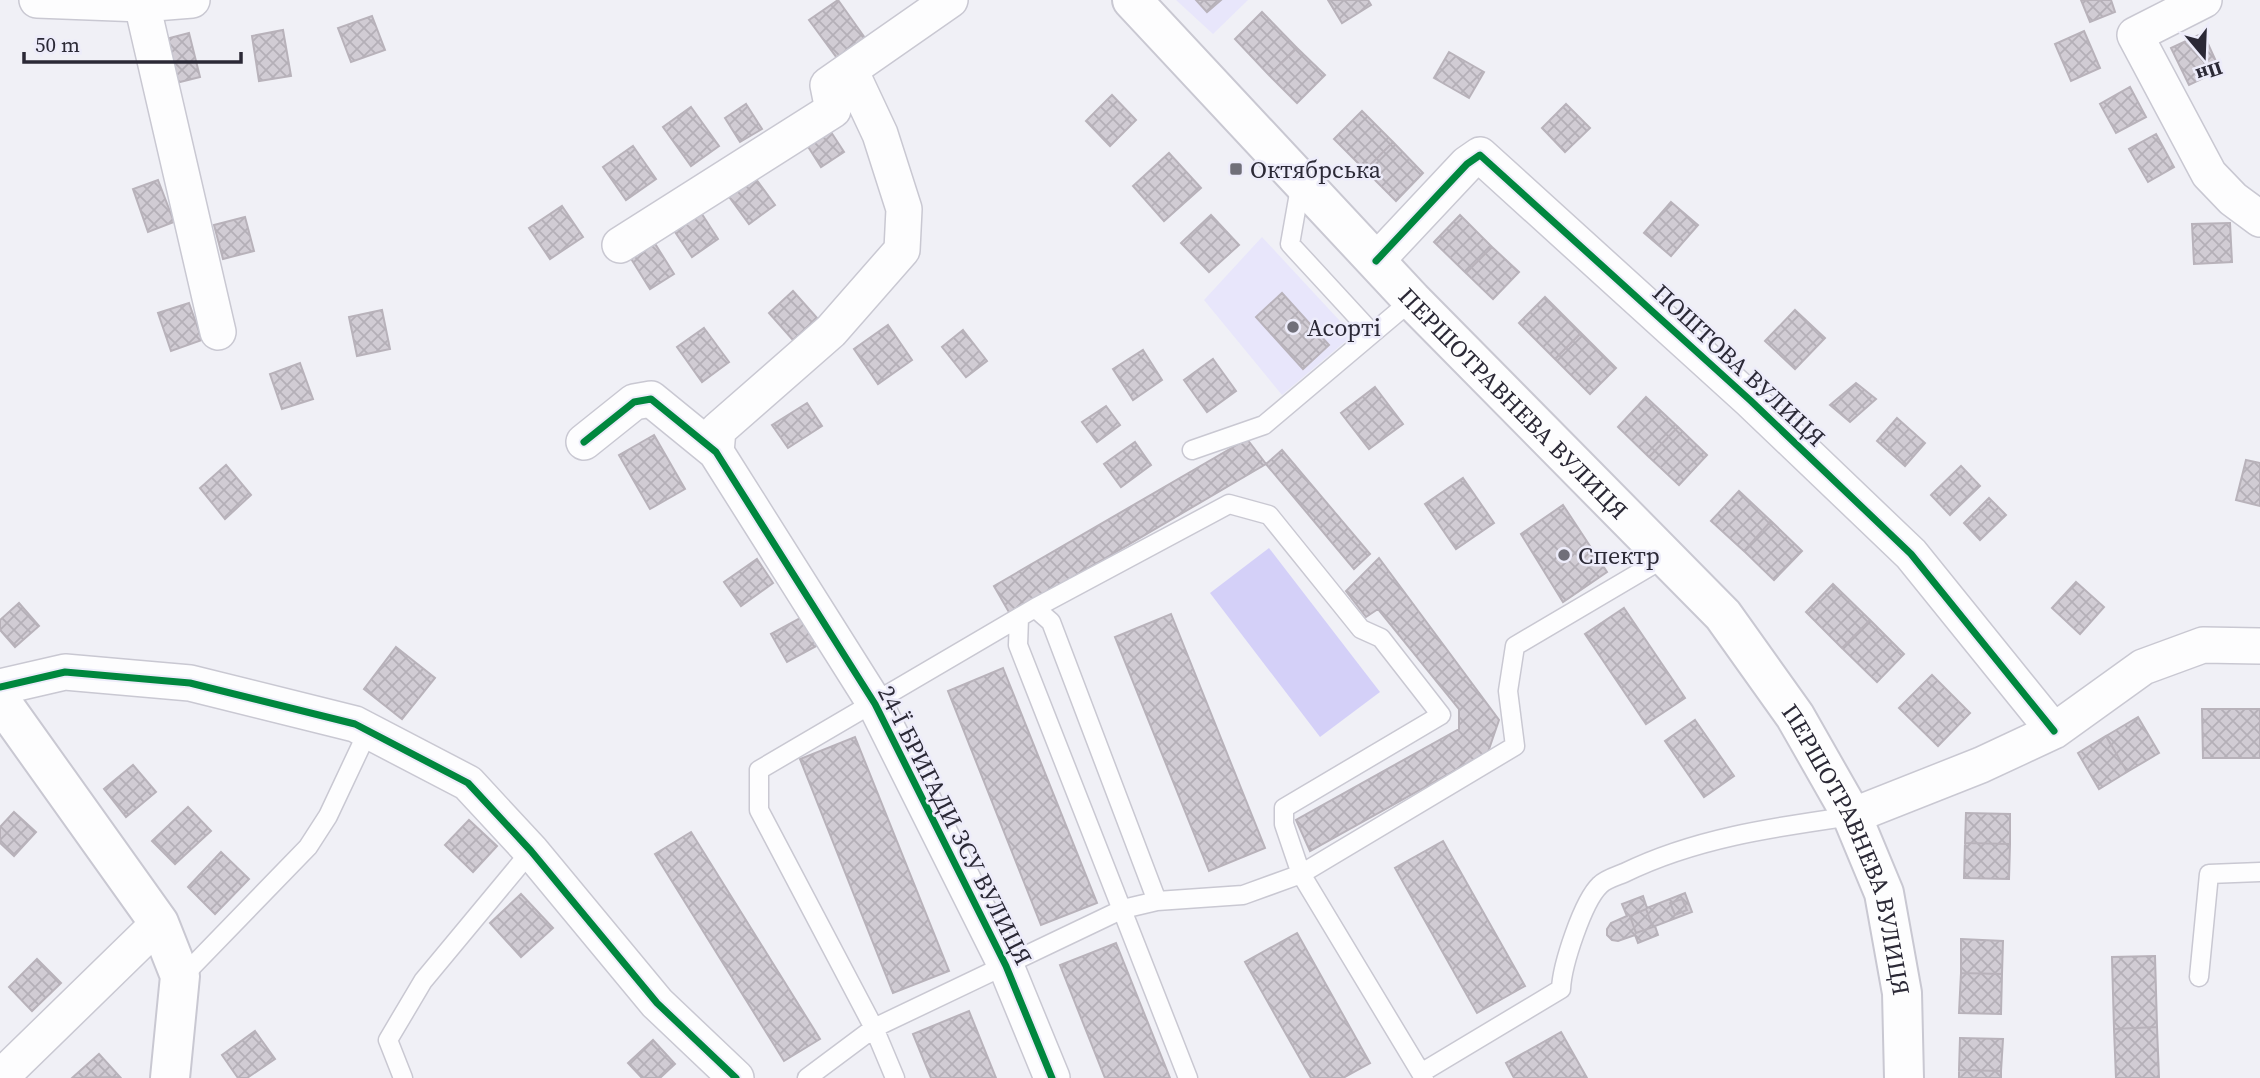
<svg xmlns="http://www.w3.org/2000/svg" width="2260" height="1078" font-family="'Source Serif 4',serif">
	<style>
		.built { fill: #e8e6fb }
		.park { fill: #d4d0f8 }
		.building { fill: url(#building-cross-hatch); stroke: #b8b2ba; stroke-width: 2 }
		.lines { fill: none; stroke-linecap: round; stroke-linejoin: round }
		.service-casing { stroke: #c9c8d2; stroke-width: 21 }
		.minor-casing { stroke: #c9c8d2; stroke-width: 38 }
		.tertiary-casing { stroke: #c9c8d2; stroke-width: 42 }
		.primary-casing { stroke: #c9c8d2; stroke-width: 42 }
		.service { stroke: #fdfdfe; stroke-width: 18 }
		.minor { stroke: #fdfdfe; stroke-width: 35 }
		.tertiary { stroke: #fdfdfe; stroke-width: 38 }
		.primary { stroke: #fdfdfe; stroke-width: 38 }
		.cycleway-casing { stroke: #edecfa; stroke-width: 11 }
		.cycleway { stroke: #00873e; stroke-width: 7 }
		.poi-dot { fill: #706f79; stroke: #edecfa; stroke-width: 2.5 }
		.labels { text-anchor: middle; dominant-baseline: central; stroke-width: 5; stroke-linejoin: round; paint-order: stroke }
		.poi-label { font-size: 24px; fill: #2b2936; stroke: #edecfa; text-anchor: start }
		.street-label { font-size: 24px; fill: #2b2936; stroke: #edecfa }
	</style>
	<defs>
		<pattern id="building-cross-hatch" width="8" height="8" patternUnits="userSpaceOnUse" patternTransform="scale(1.75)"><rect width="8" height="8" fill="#d1ccd4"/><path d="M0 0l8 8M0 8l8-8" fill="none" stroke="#b4afb7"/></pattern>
	</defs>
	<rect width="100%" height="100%" fill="#f0f0f6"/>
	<path class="built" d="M1176,0h72l-35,34z
		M1262,237l91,98 -71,60 -78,-95z"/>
	<path class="park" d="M1269,548l111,144 -60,45 -110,-144z"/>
	<path class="building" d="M838,0l27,38 -28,20 -28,-38z
		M1196,0h25l-14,12z
		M1328,0h40l3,5 -29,18z
		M2081,0h30l4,12 -25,10z
		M1262,12l35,36 -28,27 -34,-36z
		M372,16l13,34 -34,12 -13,-34z
		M283,30l8,46 -32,5 -7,-45z
		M2084,31l16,37 -29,13 -16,-37z
		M189,33l11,44 -24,6 -10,-44z
		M2203,33l17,37 -31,15 -18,-37z
		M1297,48l28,27 -28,28 -28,-28z
		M1449,52l35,20 -15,26 -35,-20z
		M2130,87l16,30 -30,16 -16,-29z
		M1112,95l24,25 -26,26 -24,-25z
		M746,104l16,25 -22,13 -15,-24z
		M1566,104l24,24 -25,24 -23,-24z
		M691,107l28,39 -28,20 -28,-39z
		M1362,111l31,31 -28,28 -31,-31z
		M829,129l15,23 -23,15 -14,-22z
		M2156,134l18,33 -26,15 -19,-33z
		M1393,142l30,31 -27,28 -31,-31z
		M633,146l23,33 -30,21 -23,-33z
		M1169,153l32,35 -37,33 -31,-35z
		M753,175l22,30 -26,19 -22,-30z
		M158,180l16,42 -26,10 -15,-43z
		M1671,202l27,23 -27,31 -27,-23z
		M562,206l21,31 -33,22 -21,-31z
		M698,208l20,31 -26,18 -21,-31z
		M1211,215l28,30 -30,27 -28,-29z
		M1460,215l32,32 -26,26 -32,-31z
		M245,217l9,34 -31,8 -9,-34z
		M2230,223l2,39 -38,2 -2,-40z
		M649,234l25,40 -24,15 -25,-40z
		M1492,247l27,25 -26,27 -27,-26z
		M793,291l24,27 -24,22 -24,-27z
		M1282,293l47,52 -26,24 -47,-52z
		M1545,297l36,36 -26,26 -36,-36z
		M189,303l13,37 -31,11 -13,-38z
		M382,310l8,39 -33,7 -8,-39z
		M1795,310l30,28 -30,31 -30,-28z
		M888,325l24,35 -34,24 -24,-35z
		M704,328l25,34 -27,20 -25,-35z
		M963,330l24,31 -21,16 -24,-30z
		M1581,333l35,35 -26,26 -35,-35z
		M1143,350l19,30 -29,20 -20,-31z
		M1213,359l23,32 -29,21 -23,-32z
		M300,363l13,36 -31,10 -12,-35z
		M1856,383l20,16 -26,23 -20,-17z
		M1375,387l28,37 -34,25 -28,-36z
		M1646,397l32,30 -29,30 -31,-30z
		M807,403l15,23 -34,22 -16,-23z
		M1106,406l14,19 -23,17 -15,-20z
		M1897,418l28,25 -20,23 -28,-25z
		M1678,427l29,28 -28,30 -30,-28z
		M654,435l31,54 -35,20 -31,-54z
		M1247,439l19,25 -256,150 -16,-28z
		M1135,442l16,23 -30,22 -17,-23z
		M1282,450l88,104 -16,15 -88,-105z
		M2246,460l14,3v43l-24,-6z
		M226,465l25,30 -26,24 -25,-31z
		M1961,466l19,20 -30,29 -19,-20z
		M1463,478l31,45 -38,26 -31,-45z
		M1739,491l32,30 -27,30 -33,-30z
		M1989,498l17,17 -26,25 -16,-17z
		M1563,505l44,67 -44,30 -42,-68z
		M1771,521l31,30 -28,29 -30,-29z
		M1379,558l120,162 -11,32 -178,99 -14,-31 163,-91v-20l-81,-100 -12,8 -20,-26z
		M757,559l16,24 -32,23 -17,-24z
		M2076,582l28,25 -24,27 -28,-26z
		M1833,584l37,36 -28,28 -36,-36z
		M19,603l20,23 -24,21 -15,-17v-10z
		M1624,608l61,90 -39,26 -61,-90z
		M1171,614l94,234 -56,23 -94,-234z
		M802,617l16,28 -31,17 -16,-28z
		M1870,620l34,34 -27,28 -35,-34z
		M396,647l39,31 -33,41 -38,-30z
		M1003,668l94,235 -56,22 -93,-234z
		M1932,675l38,38 -32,33 -39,-38z
		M2202,709h58v49h-57z
		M2138,717l21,36 -32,19 -21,-36z
		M1695,720l39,56 -30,21 -39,-56z
		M2106,736l21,36 -28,17 -21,-36z
		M855,737l94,234 -56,22 -93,-234z
		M133,765l23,27 -30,25 -22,-28z
		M188,807l23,24 -36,33 -23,-23z
		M14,812l22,20 -22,24 -14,-13v-16z
		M1966,813l44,1v30l-45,-1z
		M469,820l28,26 -24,26 -28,-27z
		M691,832l129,207 -36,22 -129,-207z
		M1443,841l82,145 -48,27 -82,-145z
		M1965,843l45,1 -1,35 -45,-1z
		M221,852l28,27 -34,35 -27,-27z
		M1685,893l7,19 -37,14 3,9 -20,8 -3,-8 -17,6 -6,-1 -5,-5v-6l4,-6 16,-7 -5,-12 21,-8 4,12z
		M521,894l32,34 -32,29 -31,-34z
		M1682,899l5,11 -12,5 -5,-12z
		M1646,909l7,18 -17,6 -6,-17z
		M1297,933l73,130 -27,15h-32l-66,-116z
		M1961,939l42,2 -1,33 -41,-1z
		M1116,943l54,135h-65l-45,-113z
		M2155,956l2,71 -43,2 -2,-72z
		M37,959l24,24 -29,28 -23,-24z
		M1961,973l41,1 -1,40 -42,-1z
		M969,1011l27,67h-65l-18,-44z
		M2157,1027l2,51h-43l-2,-49z
		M255,1031l20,28 -28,19h-9l-16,-23z
		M1561,1032l26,46h-73l-8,-15z
		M1960,1038l43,1 -2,32 -42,-1z
		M653,1040l22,24 -15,14h-18l-14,-15z
		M99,1054l21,23 -48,1z
		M1959,1070l42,1v7h-42z"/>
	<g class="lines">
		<g class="service-casing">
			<path id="service" d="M1301,182l-11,62 82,89
				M1192,450l72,-25 148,-125
				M1035,608l16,14 106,279
				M1019,618l-1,27 170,433
				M2199,977l10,-103 51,-2
				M179,980l129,-133 20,-31 40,-85
				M1421,1073l140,-84c1,-24 22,-88 39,-104 6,-6 17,-9 24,-12 71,-35 151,-46 228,-57
				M403,1078l-15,-38 35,-59 108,-130
				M807,1078l67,-50 249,-119 34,-8 86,-6 58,-21 214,-128 -7,-55 7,-45 151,-89
				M895,1078l-21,-50 -115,-218v-40l276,-162 194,-104 40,11 92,114 20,9 60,77 -157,93v16l17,50 123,204"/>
		</g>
		<g class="minor-casing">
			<path id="minor" d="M37,0l105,4 50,-4
				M2204,0l-69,35 74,139 24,25 27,20
				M142,4l76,328
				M620,245l213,-135 -5,-25 122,-85
				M1376,261l91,-97 13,-9 271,246 160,153 143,177
				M584,442l50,-40 17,-3 65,53 159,252 131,262 46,112
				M716,452l2,-22 113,-99 71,-81 2,-41 -24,-75 -30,-64
				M0,687l65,-15 125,11 165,41 113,59 63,68 126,152 79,75
				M1852,816l129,-51 73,-34 89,-64 60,-22 57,1
				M0,1078l159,-155"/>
		</g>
		<g class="tertiary-casing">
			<path id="tertiary" d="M0,700l159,223 21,53 -10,102"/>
		</g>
		<g class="primary-casing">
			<g id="primary">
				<path id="s1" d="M1132,0l280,300 311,315 72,101 57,100 32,77 18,100 2,85"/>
			</g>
		</g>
		<use href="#service" class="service"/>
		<use href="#minor" class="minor"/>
		<use href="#tertiary" class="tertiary"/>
		<use href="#primary" class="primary"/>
		<g class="cycleway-casing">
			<path id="cycleway" d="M1376,261l91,-97 13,-9 271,246 160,153 143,177
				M584,442l50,-40 17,-3 65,53 159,252 131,262 46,112
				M0,687l65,-15 125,11 165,41 113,59 63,68 126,152 79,75"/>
		</g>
		<use href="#cycleway" class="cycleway"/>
	</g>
	<g class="poi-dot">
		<rect x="1229" y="162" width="14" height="14" rx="3.5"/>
		<circle cx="1293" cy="327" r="7"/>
		<circle cx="1564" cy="555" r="7"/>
	</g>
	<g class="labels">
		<g class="poi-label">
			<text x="1250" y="169">Октябрська</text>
			<text x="1307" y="327">Асорті</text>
			<text x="1578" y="555">Спектр</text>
		</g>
		<g class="street-label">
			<text transform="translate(1739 365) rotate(43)">ПОШТОВА ВУЛИЦЯ</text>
			<text stroke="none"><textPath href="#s1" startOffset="555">ПЕРШОТРАВНЕВА ВУЛИЦЯ</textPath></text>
			<text transform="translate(955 825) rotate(63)">24-Ї БРИГАДИ ЗСУ ВУЛИЦЯ</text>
			<text stroke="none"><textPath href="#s1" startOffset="1122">ПЕРШОТРАВНЕВА ВУЛИЦЯ</textPath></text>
		</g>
	</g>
	<g transform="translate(2204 56) rotate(161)" stroke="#edecfa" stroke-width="5" paint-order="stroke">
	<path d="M0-5L12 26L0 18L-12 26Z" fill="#2b2936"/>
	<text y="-10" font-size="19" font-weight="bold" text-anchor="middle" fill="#2b2936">Пн</text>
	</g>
	<path d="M24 52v10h217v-10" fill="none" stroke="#2b2936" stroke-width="3.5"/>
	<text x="35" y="52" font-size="21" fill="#2b2936" stroke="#edecfa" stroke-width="5" paint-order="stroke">50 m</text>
</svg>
